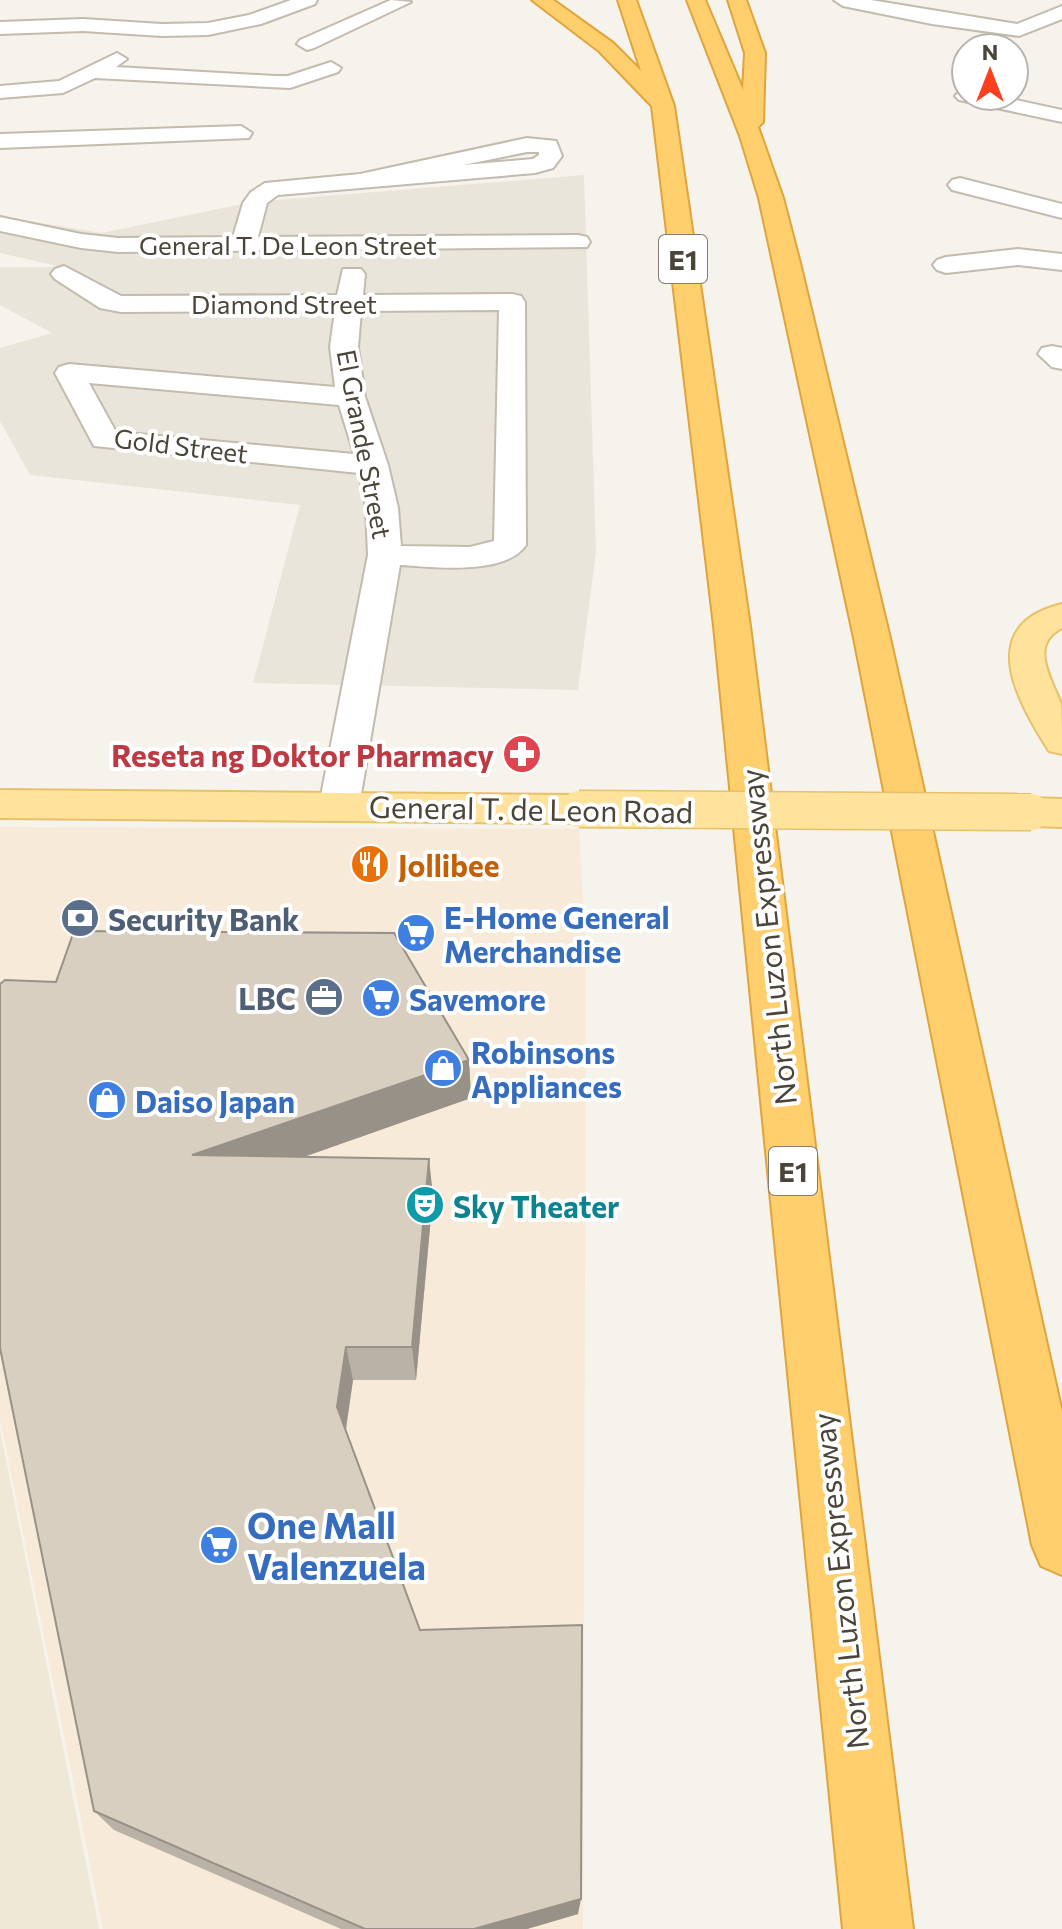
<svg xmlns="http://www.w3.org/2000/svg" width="1062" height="1929" font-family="Commissioner,sans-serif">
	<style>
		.residential { fill: #eae5da }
		.commercial { fill: #f7ead8 }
		.education { fill: #efe8d6 }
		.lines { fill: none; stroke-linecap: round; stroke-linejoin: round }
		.minor-casing { stroke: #c2bbae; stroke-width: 4 }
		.major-casing { stroke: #e6c16a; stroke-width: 4 }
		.highway-casing { stroke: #e0a43c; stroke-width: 4 }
		.minor { fill: #fff; fill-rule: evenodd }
		.major { fill: #ffe39c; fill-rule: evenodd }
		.highway { fill: #ffcf6e; fill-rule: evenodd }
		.major-bridge-casing { stroke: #e6c16a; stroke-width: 39; stroke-linecap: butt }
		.major-bridge { stroke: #ffe39c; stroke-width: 36 }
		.wall { fill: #bab2a6 }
		.shaded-wall { fill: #979187 }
		.building { fill: #d8cfc1; stroke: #979187; stroke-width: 2 }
		.labels { text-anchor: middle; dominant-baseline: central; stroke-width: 8; stroke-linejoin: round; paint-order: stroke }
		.far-street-label { font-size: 26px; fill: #4b4439; stroke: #fff }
		.shield { fill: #fff; stroke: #817c74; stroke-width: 2 }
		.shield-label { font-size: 28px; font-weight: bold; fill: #4b4439 }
		.health-label { font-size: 30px; font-weight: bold; fill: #be3a42; stroke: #fff; text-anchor: end }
		.street-label { font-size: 30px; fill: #4b4439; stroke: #fff }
		.food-label { font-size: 30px; font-weight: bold; fill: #c56008; stroke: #fff; text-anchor: start }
		.shop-label { font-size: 30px; font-weight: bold; fill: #366cbe; stroke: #fff; text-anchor: start }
		.service-label { font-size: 30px; font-weight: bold; fill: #4e5e75; stroke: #fff; text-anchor: start }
		.culture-label { font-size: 30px; font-weight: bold; fill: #0d838f; stroke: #fff; text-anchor: start }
		.near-shop-label { font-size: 36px; font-weight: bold; fill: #366cbe; stroke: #fff; text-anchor: start }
	</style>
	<rect width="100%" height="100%" fill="#f6f3ec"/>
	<path class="residential" d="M584,175l12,377 -18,138 -325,-7 47,-178 -270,-30 -30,-54v-73l52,-15 -52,-28v-38h62l-62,-14v-37l102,17 150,-31z"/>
	<path class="commercial" d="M0,827l579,2 7,125 -3,975h-480l-103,-510z"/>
	<path class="education" d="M0,1429l99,500h-99z"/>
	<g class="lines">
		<g class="minor-casing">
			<path id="minor" d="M291,0h26l-2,4 -54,20 -53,11 -46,1 -79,-5 -83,3v-12l83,-3 79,5 46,-1 41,-8z
				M391,0l20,2 -97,46 -7,2 -10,-6 3,-4z
				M834,0h37l146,24 45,-18v13l-43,17 -87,-12 -89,-18z
				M117,53l10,6 -11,8 159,9h13l43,-14 10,6 -3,4 -48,16 -195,-10 -32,15 -63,5v-12l59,-5z
				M966,90v6h31l65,14v12l-103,-22 -4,-4 4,-4z
				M241,126l11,7 -3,5 -249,10v-14z
				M527,138l29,3 6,15 -9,12 -18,5 -257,22 -11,8 -9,34 320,-2 9,2 3,5 -3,5 -469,5 -37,-4 -81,-17v-14l81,17 37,4 115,-1 10,-34 8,-11 14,-9 95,-9zM527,152h12v3l-6,4 -70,6z
				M960,178l102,26v14l-110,-28 -4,-5 4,-5z
				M1018,249l44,5v16l-44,-5 -72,8 -9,-3 -4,-5 4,-5 9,-3z
				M64,266l57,30 216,-1 6,-26h18l4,5 -2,21 149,-1 9,2 4,6 1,243c-21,31 -93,22 -126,20l-41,241 -6,10 -14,4 -14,-4 -6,-10 49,-251 -2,-47 -7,-35 -265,-27 -39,-73 4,-6 10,-3 266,23 -5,-40 5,-36 -214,1 -21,-4 -45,-29 -4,-5 4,-5zM499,310l-5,231 -24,6 -69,-1 -3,-38 -10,-43 -23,-68 -7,-50 3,-36zM89,383l250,22 15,49 -238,-22z
				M1052,346l10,2v21l-10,-2 -14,-13 4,-6z"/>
		</g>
		<g class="major-casing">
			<path id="major" d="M1062,604v24c-34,17 -10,51 -1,76 1,14 1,35 1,50l-13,-3c-33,-52 -74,-126 13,-147z
				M0,790l579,5 14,4 6,10 -6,10 -14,4 -579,-5z
				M1031,798l31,1v28l-31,-1 -14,-4 -6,-10 6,-10z"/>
		</g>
		<g class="highway-casing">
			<path id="highway" d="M532,0h21l60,43 28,28 -23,-71h18l38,106 76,520 163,1303h-70l-129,-1303 -62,-520 -53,-55z
				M687,0h18l38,90 2,-37 -17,-53h18l19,53 -2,69 -5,5 25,71 17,65 90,375 172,774v163l-21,-9 -9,-21 -178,-907 -95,-440 -19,-62z"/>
		</g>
		<use href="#minor" class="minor"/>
		<use href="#major" class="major"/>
		<use href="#highway" class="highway"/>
		<g class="major-bridge-casing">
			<path id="major-bridge" d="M579,809l452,3"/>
		</g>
		<use href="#major-bridge" class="major-bridge"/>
	</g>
	<path class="wall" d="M0,984l469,76 2,38 -168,59 130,38 -17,185h-63l-7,51 74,199 158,284 -51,15h-186l-227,-99 -20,-19z"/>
	<path class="shaded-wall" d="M469,1060l2,38 -267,94 -12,-37z
		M429,1159l4,36 -17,185 -4,-33z
		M346,1347l7,33 -9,59 -7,-32z
		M581,1899l-3,15 -51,15h-53z"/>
	<path class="building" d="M74,931l320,2 75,127 -277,95 237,4 -17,188h-66l-9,60 83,223 162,-5 -1,274 -107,30h-109l-271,-118 -94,-463v-364l5,-4 51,2z"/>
	<defs>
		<g id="pharmacy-disc" transform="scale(2)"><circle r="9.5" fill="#e0444e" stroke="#fff"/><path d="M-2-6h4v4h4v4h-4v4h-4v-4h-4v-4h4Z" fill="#fff"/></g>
		<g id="restaurant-disc" transform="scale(2)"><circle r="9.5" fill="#e8710a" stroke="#fff"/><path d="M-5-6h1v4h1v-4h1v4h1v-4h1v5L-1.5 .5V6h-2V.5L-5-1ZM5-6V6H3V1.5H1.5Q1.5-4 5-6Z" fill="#fff"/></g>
		<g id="bank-disc" transform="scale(2)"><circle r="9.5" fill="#5c6f8a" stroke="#fff"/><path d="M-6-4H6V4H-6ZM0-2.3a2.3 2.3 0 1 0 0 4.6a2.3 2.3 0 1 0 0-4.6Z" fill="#fff"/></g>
		<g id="supermarket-disc" transform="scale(2)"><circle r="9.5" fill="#3f7fe0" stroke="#fff"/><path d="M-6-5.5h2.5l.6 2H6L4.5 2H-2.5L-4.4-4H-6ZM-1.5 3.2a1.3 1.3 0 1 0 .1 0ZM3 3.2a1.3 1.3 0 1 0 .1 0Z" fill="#fff"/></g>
		<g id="office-disc" transform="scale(2)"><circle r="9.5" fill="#5c6f8a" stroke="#fff"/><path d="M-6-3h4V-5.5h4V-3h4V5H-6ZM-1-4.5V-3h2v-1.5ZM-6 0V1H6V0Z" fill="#fff"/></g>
		<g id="shop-disc" transform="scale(2)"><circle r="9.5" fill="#3f7fe0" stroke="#fff"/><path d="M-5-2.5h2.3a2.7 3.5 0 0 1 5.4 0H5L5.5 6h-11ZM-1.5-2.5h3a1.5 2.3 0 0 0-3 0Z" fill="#fff"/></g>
		<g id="theatre-disc" transform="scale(2)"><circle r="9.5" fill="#0f9aa8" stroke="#fff"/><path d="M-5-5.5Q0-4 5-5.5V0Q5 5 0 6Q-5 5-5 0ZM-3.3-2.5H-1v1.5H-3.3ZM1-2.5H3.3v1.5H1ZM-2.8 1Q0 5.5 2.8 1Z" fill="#fff"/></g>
	</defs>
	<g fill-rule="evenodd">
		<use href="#pharmacy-disc" x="522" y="754"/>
		<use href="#restaurant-disc" x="370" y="864"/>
		<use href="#bank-disc" x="80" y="918"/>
		<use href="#supermarket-disc" x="416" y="933"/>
		<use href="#office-disc" x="324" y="997"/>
		<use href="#supermarket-disc" x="381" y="998"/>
		<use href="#shop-disc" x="443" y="1068"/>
		<use href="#shop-disc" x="107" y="1100"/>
		<use href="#theatre-disc" x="425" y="1205"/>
		<use href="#supermarket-disc" x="219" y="1545"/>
	</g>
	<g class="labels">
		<g class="far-street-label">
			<text x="288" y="244">General T. De Leon Street</text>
			<text x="284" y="303">Diamond Street</text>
			<text transform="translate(365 444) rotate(79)">El Grande Street</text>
			<text transform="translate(181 445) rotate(7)">Gold Street</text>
		</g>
		<g class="shield">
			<rect x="659" y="235" width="48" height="48" rx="6"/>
			<rect x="769" y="1147" width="48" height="48" rx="6"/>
		</g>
		<g class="shield-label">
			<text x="683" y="259">E1</text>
			<text x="793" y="1171">E1</text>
		</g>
		<g class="health-label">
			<text x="494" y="754">Reseta ng Doktor Pharmacy</text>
		</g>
		<g class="street-label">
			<text transform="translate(531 808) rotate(1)">General T. de Leon Road</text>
			<text transform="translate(767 937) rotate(-96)">North Luzon Expressway</text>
			<text transform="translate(839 1581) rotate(-96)">North Luzon Expressway</text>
		</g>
		<g class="food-label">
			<text x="398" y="864">Jollibee</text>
		</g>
		<g class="shop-label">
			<text x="444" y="916">E-Home General<tspan x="444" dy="34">Merchandise</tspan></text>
			<text x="409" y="998">Savemore</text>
			<text x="471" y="1051">Robinsons<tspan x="471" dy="34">Appliances</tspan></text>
			<text x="135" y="1100">Daiso Japan</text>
		</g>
		<g class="service-label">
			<text x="108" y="918">Security Bank</text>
			<text x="296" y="997" text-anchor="end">LBC</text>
		</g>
		<g class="culture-label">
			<text x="453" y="1205">Sky Theater</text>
		</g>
		<g class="near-shop-label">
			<text x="247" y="1524">One Mall<tspan x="247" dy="41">Valenzuela</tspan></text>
		</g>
	</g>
	<g transform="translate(990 72)"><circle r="38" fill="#ffffff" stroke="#b7b4b0" stroke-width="2"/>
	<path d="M0-6L14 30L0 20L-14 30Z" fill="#fc3f1d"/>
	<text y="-12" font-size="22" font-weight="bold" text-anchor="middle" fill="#4b4439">N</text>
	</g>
</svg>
